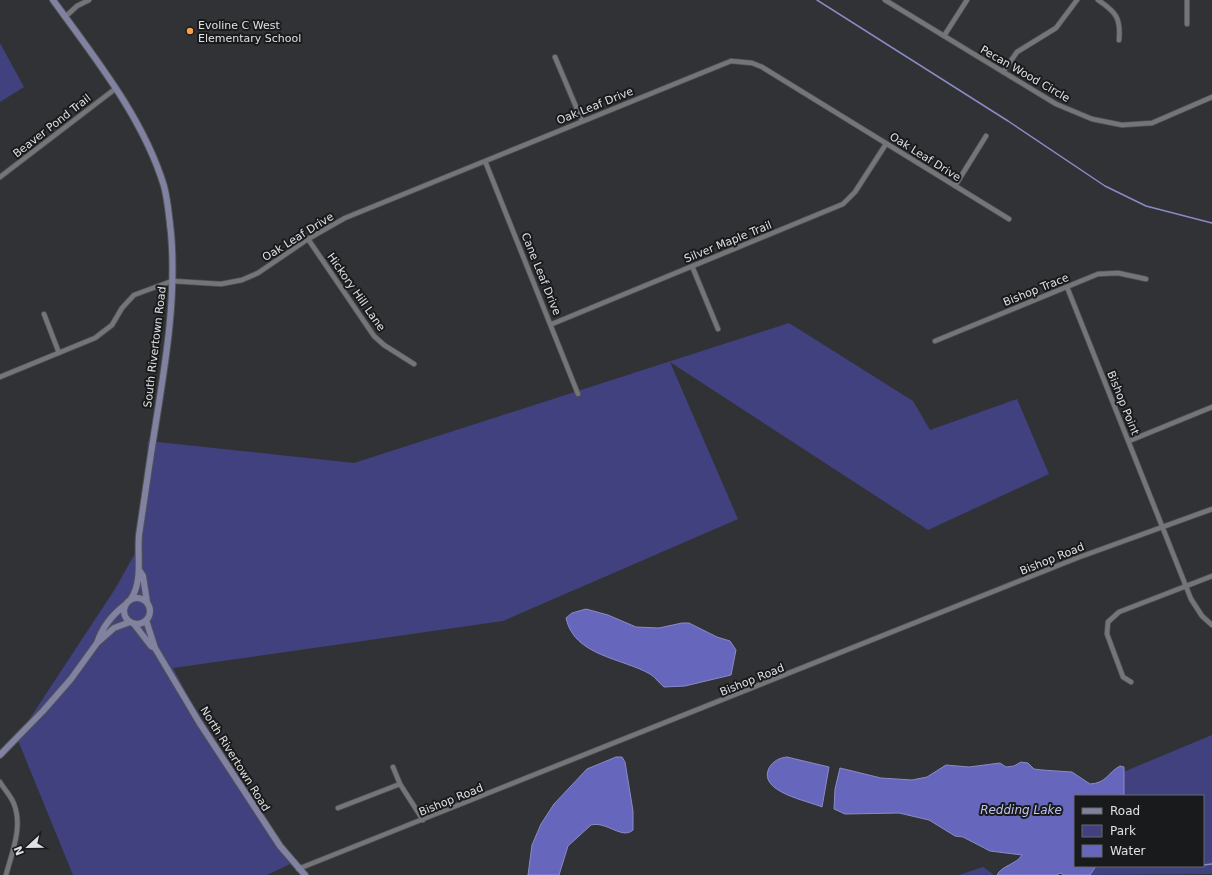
<svg xmlns="http://www.w3.org/2000/svg" width="1212" height="875" font-family="'DejaVu Sans',sans-serif">
	<style>
		.green { fill: #41417f }
		.water { fill: #6667bc; stroke: #8a8bc7 }
		.lines { fill: none; stroke-linecap: round; stroke-linejoin: round }
		.stream { stroke: #8a8bc7; stroke-width: 1.5 }
		.street-casing { stroke: #505154; stroke-width: 6 }
		.secondary-casing { stroke: #505154; stroke-width: 8 }
		.street { stroke: #747579; stroke-width: 4.5 }
		.secondary { stroke: #8182a1; stroke-width: 6 }
		.poi-dot { fill: #fa9f4e; stroke: #191a1b; stroke-width: 1.5 }
		.labels { text-anchor: middle; dominant-baseline: central; stroke-width: 4; stroke-linejoin: round; paint-order: stroke }
		.poi-label { font-size: 11px; fill: #dfe0e2; stroke: #191a1b; text-anchor: start }
		.street-label { font-size: 11px; fill: #dfe0e2; stroke: #191a1b }
		.water-label { font-size: 12px; font-style: italic; fill: #c0c4f2; stroke: #191a1b }
	</style>
	<rect width="100%" height="100%" fill="#313235"/>
	<path class="green" d="M0,43l24,44 -24,15z
		M789,323l124,78 17,29 87,-31 32,75 -121,56 -258,-168 68,157 -235,102 -330,47 53,100 64,96 -23,11h-194l-56,-137 98,-149 27,-48 6,-100 206,22z
		M1212,735v139l-124,1 8,-9h107v-70h-89l2,-21z
		M983,867l11,8h-35z"/>
	<path class="water" d="M586,609l22,6 28,12 23,1 23,-5h7l28,14 13,4 6,9 -5,25 -46,11 -21,1c-5,-4 -9,-10 -14,-13 -28,-16 -76,-18 -84,-56l6,-5z
		M616,757h6l3,5 8,49v19c-11,10 -26,-9 -42,-5l-23,21 -9,29h-31l4,-30 9,-21 13,-20 33,-35z
		M787,757l42,10 -7,40c-13,-6 -65,-15 -53,-39 4,-7 10,-10 18,-11z
		M1021,762l7,1 6,6 8,1 30,2 18,12c17,-1 17,-11 30,-18l4,1v29h-49v70h21l-6,9h-27l-2,-2 -5,2h-59c4,-9 20,-11 25,-20l-32,-4 -27,-14 -8,-1 -26,-16 -30,-7 -54,1 -11,-5 1,-20 5,-21 41,10 31,2 15,-3 19,-12 23,2 31,-4 6,4 8,-1z"/>
	<g class="lines">
		<path class="stream" d="M817,0l191,121 97,65 41,20 66,17
			M1203,865l9,-1"/>
		<g class="street-casing">
			<path id="street" d="M885,0l171,104 36,15 30,6 30,-2 60,-26
				M1098,0c18,12 23,18 21,40
				M65,17l12,-11 12,-6
				M1187,24v-24
				M944,36l23,-36
				M555,57l27,64
				M1003,72l14,-20 39,-24 21,-28
				M485,161l93,233
				M0,177l115,-88
				M955,186l31,-50
				M308,239l66,97 10,9 30,19
				M692,266l26,63
				M1067,287l124,312 11,17 10,9
				M44,314l15,39
				M552,324l291,-120 12,-12 31,-48
				M935,341l163,-67 20,-1 28,6
				M0,377l95,-39 17,-13 10,-17 12,-13 38,-14 49,3 21,-4 16,-7 50,-34 37,-21 386,-157 21,2 10,4 247,152
				M1129,441l83,-34
				M1131,682l-8,-5 -16,-43 1,-12 11,-10 93,-36
				M393,767l7,17 23,36
				M0,782c4,7 11,14 14,22 9,23 -2,48 -8,71
				M338,808l62,-24
				M298,869l779,-311 135,-49"/>
		</g>
		<g class="secondary-casing">
			<path id="secondary" d="M53,0c41,57 90,117 111,186 4,15 5,31 7,47 7,80 -12,162 -23,241 -3,20 -6,40 -9,61 -2,21 4,46 -8,64
				M139,570l4,6 4,26
				M124 611a13 13 0 1 1 26 0a13 13 0 1 1-26 0Z
				M146,620l9,28 44,74 81,124 25,29
				M134,624l17,22 4,2
				M97,643c5,-15 15,-28 28,-38
				M0,755l43,-44 28,-32 26,-36 17,-15 16,-6"/>
		</g>
		<use href="#street" class="street"/>
		<use href="#secondary" class="secondary"/>
	</g>
	<circle class="poi-dot" cx="190" cy="31" r="4"/>
	<g class="labels">
		<g class="poi-label">
			<text x="198" y="25">Evoline C West<tspan x="198" dy="13">Elementary School</tspan></text>
		</g>
		<g class="street-label">
			<text transform="translate(1025 74) rotate(30)">Pecan Wood Circle</text>
			<text transform="translate(595 106) rotate(-22)">Oak Leaf Drive</text>
			<text transform="translate(52 126) rotate(-38)">Beaver Pond Trail</text>
			<text transform="translate(925 157) rotate(32)">Oak Leaf Drive</text>
			<text transform="translate(298 237) rotate(-32)">Oak Leaf Drive</text>
			<text transform="translate(728 242) rotate(-22)">Silver Maple Trail</text>
			<text transform="translate(541 274) rotate(68)">Cane Leaf Drive</text>
			<text transform="translate(1036 290) rotate(-22)">Bishop Trace</text>
			<text transform="translate(356 292) rotate(55)">Hickory Hill Lane</text>
			<text transform="translate(155 347) rotate(-83)">South Rivertown Road</text>
			<text transform="translate(1123 403) rotate(68)">Bishop Point</text>
			<text transform="translate(1052 559) rotate(-22)">Bishop Road</text>
			<text transform="translate(752 680) rotate(-22)">Bishop Road</text>
			<text transform="translate(235 759) rotate(58)">North Rivertown Road</text>
			<text transform="translate(451 800) rotate(-22)">Bishop Road</text>
		</g>
		<g class="water-label">
			<text x="1021" y="810">Redding Lake</text>
		</g>
	</g>
	<rect x="1074" y="795" width="130" height="72" fill="#191a1b" stroke="#68696b"/>
	<rect x="1082" y="808" width="20" height="6" fill="#8182a1" stroke="#68696b"/>
	<text x="1110" y="815" font-size="12" fill="#dfe0e2">Road</text>
	<rect x="1082" y="825" width="20" height="12" fill="#41417f" stroke="#68696b"/>
	<text x="1110" y="835" font-size="12" fill="#dfe0e2">Park</text>
	<rect x="1082" y="845" width="20" height="12" fill="#6667bc" stroke="#68696b"/>
	<text x="1110" y="855" font-size="12" fill="#dfe0e2">Water</text>
	<g transform="translate(28 847) rotate(248)" stroke="#191a1b" stroke-width="3" paint-order="stroke">
	<path d="M0-3L7 15L0 10L-7 15Z" fill="#dfe0e2"/>
	<text y="-6" font-size="11" font-weight="bold" text-anchor="middle" fill="#dfe0e2">N</text>
	</g>
</svg>
